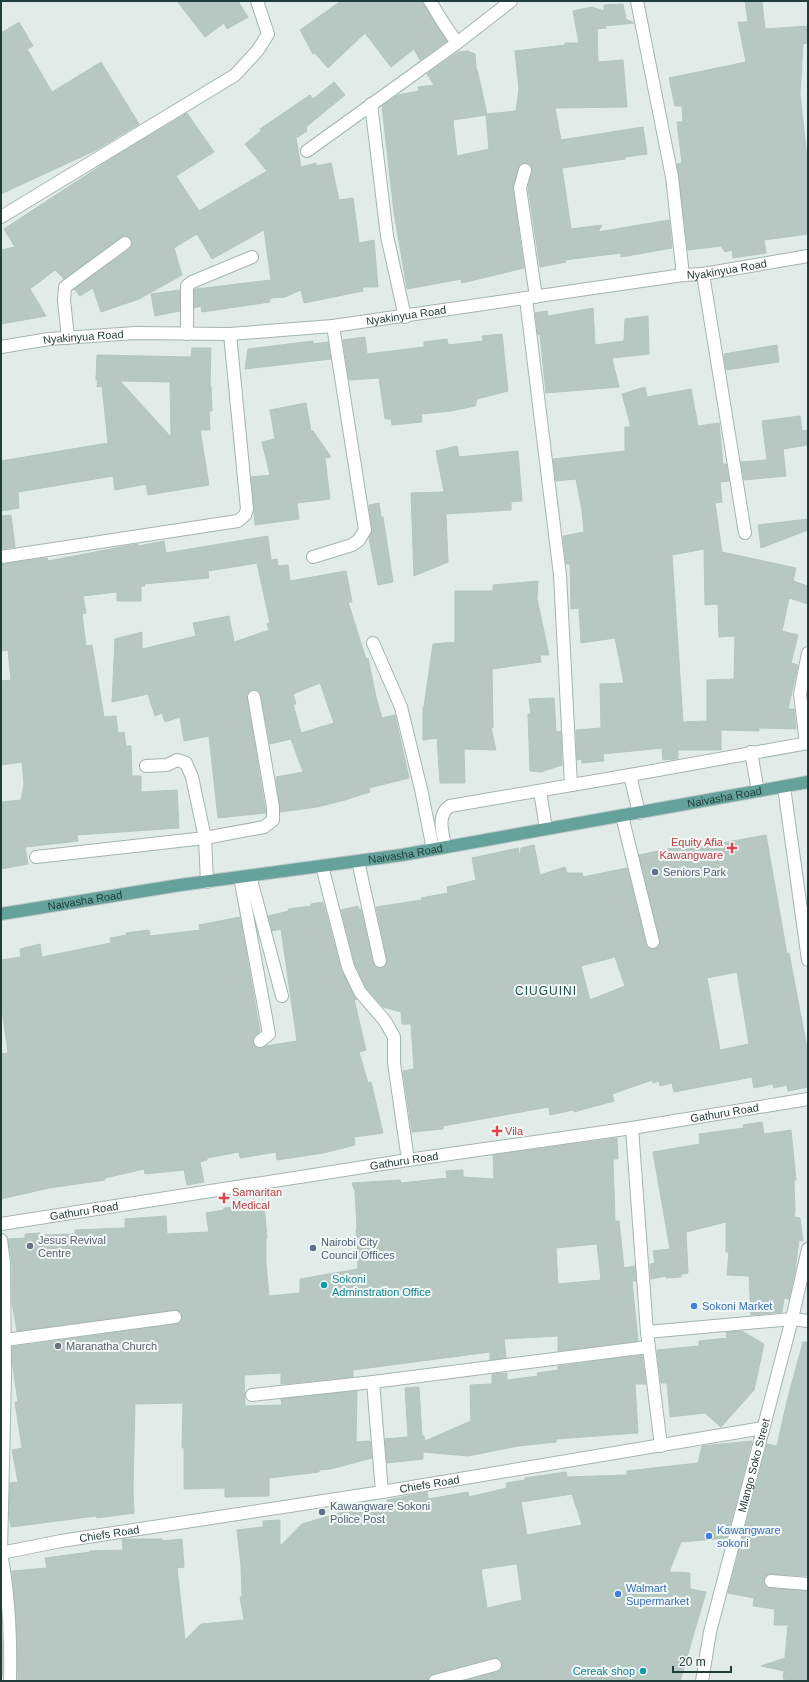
<svg xmlns="http://www.w3.org/2000/svg" width="809" height="1682" font-family="Helvetica,sans-serif">
	<style>
		.building { fill: #b7c7c2; stroke: #b4c6c1; fill-rule: evenodd }
		.lines { fill: none; stroke-linecap: round; stroke-linejoin: round }
		.minor-casing { stroke: #a4b4b1; stroke-width: 14 }
		.major-casing { stroke: #c1c9c8; stroke-width: 14 }
		.minor { stroke: #fff; stroke-width: 12 }
		.major { stroke: #65a29b; stroke-width: 12 }
		.health-dot { fill: #e0444e; stroke: #f2f8f6; stroke-width: 1.5 }
		.service-dot { fill: #5c6f8a; stroke: #f2f8f6; stroke-width: 1.5 }
		.worship-dot { fill: #6b7280; stroke: #f2f8f6; stroke-width: 1.5 }
		.culture-dot { fill: #0f9aa8; stroke: #f2f8f6; stroke-width: 1.5 }
		.shop-dot { fill: #3f7fe0; stroke: #f2f8f6; stroke-width: 1.5 }
		.labels { text-anchor: middle; dominant-baseline: central; stroke-width: 4; stroke-linejoin: round; paint-order: stroke }
		.street-label { font-size: 11px; fill: #213d39; stroke: #f2f8f6 }
		.health-label { font-size: 11px; fill: #be3a42; stroke: #f2f8f6; text-anchor: start }
		.service-label { font-size: 11px; fill: #4e5e75; stroke: #f2f8f6; text-anchor: start }
		.worship-label { font-size: 11px; fill: #5b616d; stroke: #f2f8f6; text-anchor: start }
		.culture-label { font-size: 11px; fill: #0d838f; stroke: #f2f8f6; text-anchor: start }
		.shop-label { font-size: 11px; fill: #366cbe; stroke: #f2f8f6; text-anchor: start }
		.neighbourhood-label { font-size: 12px; letter-spacing: 1px; fill: #1d4f4a; stroke: #f2f8f6 }
	</style>
	<rect width="100%" height="100%" fill="#e1ece9"/>
	<path class="building" d="M177,1h61l10,16 -21,12 -3,-6 -19,14z
		M341,1h82l24,40 -27,19 -6,-11 -23,18 -26,-34 -37,35 -13,-15 -2,1 -13,-24z
		M745,1h17l3,28 43,-3v17l-5,1 -3,50 8,73v67l-44,6 2,13 -33,5 -1,-8 -7,2 -4,-6 -33,4 -11,-86 5,-1 -5,-41h6l-1,-16h-7l-6,-28 77,-16 -8,-40h10z
		M623,4l3,15 8,4 -29,3 1,2 -9,1 1,33 25,-2 4,47 -72,1 6,32 82,-13 4,27 -22,3v2l-63,9 9,61 31,-4 -4,7 71,-12 3,28 -51,9v-4l-56,7 1,2 -26,5 -12,-79 4,-19 -2,-5 -6,-1 -6,5 -5,21 11,79 -62,15 -1,-4 -54,10 -13,-77 -12,-106 16,-11 21,-4 -1,-4 16,-2 -7,-11 31,-22 10,-1 7,3 1,15h1l10,45 29,-3 3,-22 -4,-38 50,-6v-2h14l-6,-32 19,-4 12,4v-6zM486,115l3,34 -32,7 -4,-36z
		M19,22l14,24 -6,3 25,43 49,-30 38,62 -43,26 -95,44v-161z
		M334,82l11,13 -39,32 1,4 -11,7 5,29 15,-4v3l15,-3 8,37 14,-2 6,45 15,-3 4,47h-16l1,4 -59,12 -3,-13 -16,7 -15,1v4l-68,10 -1,-6 -7,2v-18l2,-1 75,-9 -7,-50 -52,29 -15,-25 -23,14 8,27 -43,24 -38,13 -8,-24 -13,8 -6,-7 56,-40 2,-6 -1,-4 -6,-3 -61,43 -9,-9 -25,19 16,27 -45,8v-74l14,-3 -11,-18 110,-72 73,-44 27,39 -38,24 23,35 68,-40 -22,-27 16,-13 -1,-2 50,-34 3,4z
		M180,290v21l-25,5 -4,-22z
		M593,308l2,37 29,-4 1,-22 23,-3 1,38 -37,4 7,29 -73,6 -6,-59 -2,1 -3,-22 12,-2 1,5z
		M502,334l6,57 -31,8 -2,7 -24,5 -30,3 1,8 -30,3 -1,-6h-6l-6,-41 -30,2 -6,-40 22,-3 2,17 57,-7v-5l23,-3 1,6 35,-4 -1,-5z
		M313,341v3l15,-2 3,17 -86,10 3,-20z
		M777,345l2,17 -53,8 -2,-16z
		M192,348h19l-1,38h1l1,25h-3l1,19h-10l9,55 -61,10 -2,-11 -31,6 -2,-14 -95,16 1,16 -18,3v-50l107,-18 -6,-57 -5,1 1,-7h-2l1,-25 94,2zM120,381l50,1 1,55z
		M645,387l2,10 44,-8 7,37 21,-3 4,41h3l3,17 -9,1 2,20 -7,1 7,49 74,16 -3,13 15,5v18l-19,-6 -7,33 16,4 -7,28 7,2 -10,44h6l2,20 -37,-1v3l-38,-1v20h-43v9h-4l-11,1 -1,-12 -59,6 1,7 -22,2v-4l-5,1 -1,-30 25,-2 -1,-44 24,-1 -9,-45 -34,5 -2,-35 -8,1 -1,-45h-4l-3,-28 21,-4 -2,-21 -6,-32 -20,2 -3,-22 72,-8v-24h6l-9,-33zM704,549l1,56 13,-1 1,33 16,-1 -1,43 -27,1v41l-24,1 -11,-167z
		M306,403l5,28h2l18,26 -6,1 5,41 -33,4 2,16 -44,6 -4,-48 19,-2 -8,-33 13,-3 -5,-29z
		M800,416l2,15 6,-1v15l-25,4 3,27 -42,4 -3,-18 26,-2 -5,-39z
		M457,446l2,11 59,-6 4,50 -11,1v8l-65,4 2,48 -34,14 -3,-83 33,-1 -8,-41z
		M379,503l2,14h2l10,65 -15,3 -9,-47 3,-9 -3,-24z
		M11,515l4,32 -14,2v-33z
		M808,519v11l-47,18 -3,-23z
		M268,536l3,24 6,-1 1,7 10,-1 2,16 56,-10 6,31h-4l18,57 2,-1 8,39 6,21 13,-3 14,63 -40,10 1,4 -25,8 -28,7 -37,5 -4,-35 27,-5 -12,-33 -21,5 -9,-48 -4,-6h-5l-5,4v4l19,115 -48,5 -9,-82 -25,5 -4,-24 -15,5 -3,-9 -7,3 -7,-22 -36,8 3,-63 27,-7v17l54,-13 -3,-13 36,-7 5,26 35,-12 -2,-6 3,-1 -13,-60 -49,8 1,7 -65,6 1,2h-4v15h-24v-9l-34,4 3,17 -4,1 4,32 6,-1 12,72 12,-1 2,17 6,-1 2,14h5l1,30h9v16l36,-2 2,38 -102,7 1,6 -53,6 3,17 -27,5v-67l20,-2 3,-16 -2,-22 -21,3v-84l10,-1 -3,-30 -7,1v-87l46,-6 1,3 73,-14 17,-3v2l26,-5 2,12zM320,683l14,40 -33,10 -8,-29h3l-3,-10z
		M538,581l-1,18 12,56h-9l1,7 -49,7 1,59h-2l5,22 -32,-1 1,34h-25l-3,-45 -14,2v-33h1l9,-63 22,-2v-51h38v-6z
		M554,698l2,34 5,-1 1,34 -21,7 -11,-1 -2,-57h3l-2,-15z
		M766,835l21,119 2,-1 18,95 1,-1v40l-20,4 -1,-6 -13,3 -1,-4 -19,4 -2,-11 -78,15 -2,-9 -12,3 -1,-5 -6,2 -1,-3 -40,14 2,7 -40,11 -1,-2 -23,5 -1,-8 -106,19v3l-31,3 -9,-61 11,-2 -3,-45h-9l-1,-12 -18,-5 -17,-19 -11,-24 -14,-54 17,-4v3h3l12,54 4,5h5l3,-2 2,-6 -11,-53 46,-7 -1,-2 27,-5 -1,-6 29,-7 -4,-22 46,-10 2,10 1,-10 13,-3 6,30 25,-8 2,6h15l1,4 44,-9 19,76 2,3 6,2 4,-2 2,-7 -21,-85 43,-9 1,4zM615,957l10,29 -35,14 -9,-34zM737,972l12,72 -29,6 -13,-72z
		M323,902l18,67 16,31 -3,-1 12,51 -7,2 9,31 3,-1 12,51 -29,4 1,8 -32,8 -46,7 -1,-8 -36,6 -1,-6 -32,6v2l-7,2 4,20 -17,3 -3,-15 -39,4 -1,-5 -39,9v2l-56,8 -48,11v-145l7,-1 -7,-51v-42l20,-3 -1,-8 20,-5 2,13 69,-14 -1,-5 17,-3 -1,-2 23,-3 1,6 50,-6 -1,-5 41,-8 20,114 -7,7v4l4,6h4l5,-2 31,-5 -16,-112 -9,2 -4,-15 21,-5 -1,-2 23,-3v-2z
		M762,1122l2,12 27,-4 5,50h-2l1,31 -1,6 6,1 3,23 -4,-1 -4,31 -6,28 -5,-1 -2,14 -31,3 -2,-39 -22,-1 2,-23h-3v-30l-40,10 2,41 -7,1v3l-15,1v-2l-15,3 -1,-15 5,-1 -2,-12 17,-2 -17,-97 47,-8 -1,-10 45,-6 -1,-3z
		M617,1138l1,21h-5l2,63 4,-1 5,47 11,-2 1,15h-4l6,60 -80,10v-15l-54,3 2,19 -16,2v-8l-137,18v7l-72,7v-11l-37,2 1,31 37,-1 -1,-6 76,-8 -1,51 14,-1 2,17 -41,11 -12,1v2l-50,6v18l-44,1v-9l-41,1v-41h-2l1,-45 -48,1 -2,84 1,25 -37,5 -1,-2 -85,11 -2,-13 1,-31 8,-1 -6,-32 10,-2 -7,-46h3l-6,-42v-13l164,-23 4,-1 2,-7 -1,-4 -7,-2 -157,21 -5,-28v-40l-4,-24 17,-1v-4l15,-1v2l35,-1v-4l50,-2v-9l41,-3 1,18 42,-2 -3,-19 18,-3v-2l40,-2 3,32h-1v25l3,33 31,-3v-14l58,-10 -2,-40h1l-2,-38 -3,-8 48,-3 1,3 46,-5 -1,-7 17,-1v7l31,2 -1,-24zM597,1244l4,36 -43,4 -2,-36z
		M742,1331l22,13 -10,46 -33,37 -16,-14 -35,4 -3,-34h-6l-4,-33 42,-4v-5l28,-3 -1,-6z
		M803,1342h5v234l-37,-2 -6,2 -1,5 2,6 4,1 38,3 -1,90 -24,-2 1,-8 -23,-5 24,-8 3,-33h-14l1,-16 -22,-3 1,-8 -26,-5 39,-149 10,2 10,-45z
		M642,1355l4,29h-11l3,49 -82,6v3l-38,4 -50,10 -45,-4v7l-36,4 -2,-24 23,-2 -3,-49 14,-1 3,49h2l1,5 46,-20 -1,-36 22,-1v-10l15,-1v7l31,-4 -1,-3 21,-3v-4z
		M752,1441l-25,97 -46,4 -12,30 21,1v16l16,3 -26,89h-216l36,-10 2,-4v-4l-2,-4 -7,-1 -60,16 -4,2 -1,5h-410l-2,-64 -4,-46 35,-3 -2,-10 45,-6v-1l33,-1 -1,-11h40v2l20,-2 2,28 -7,1 8,72 16,-16 43,-4 -4,-23h2l-1,-31 -4,-36 26,-3v-6l17,-1v26l22,-22 44,-13 43,-1 -2,-10 40,-8 1,7 40,-7 1,5 38,-9 -1,-5 19,-3v-2l41,-6 1,5 60,-2v-4l71,-8 4,-17zM572,1494l10,31 -55,10 -6,-33zM517,1564l5,36 -35,8 -6,-39z
		M1,1612l2,53v10h-2z"/>
	<g class="lines">
		<g class="minor-casing">
			<g id="minor">
				<path d="M430,1l12,20 15,22"/>
				<path d="M637,1l35,176 11,98"/>
				<path d="M371,104l16,132 18,81"/>
				<path d="M307,151l150,-108 54,-42"/>
				<path d="M525,170l-5,18 16,109"/>
				<path d="M1,217l234,-142 23,-25 10,-16 -11,-33"/>
				<path d="M703,274l42,259"/>
				<path d="M526,299l34,276 11,210"/>
				<path d="M187,334v-48l5,-4 60,-25"/>
				<path d="M68,338l-4,-38 1,-13 60,-44"/>
				<path id="s1" d="M1,347l48,-8 86,-6 95,1 103,-8 350,-51 20,-1 105,-18"/>
				<path d="M1,557l237,-36 7,-6 2,-6 -17,-175"/>
				<path d="M313,557l39,-12 7,-5 6,-10 -32,-204"/>
				<path d="M373,643l28,64 20,82 12,60"/>
				<path d="M806,743l-6,-49 8,-41"/>
				<path d="M751,752l7,39"/>
				<path d="M630,775l9,38"/>
				<path d="M784,787l24,173"/>
				<path d="M540,791l6,38"/>
				<path d="M622,816l31,126"/>
				<path d="M445,847c-2,-14 -9,-32 5,-41l180,-31 178,-32"/>
				<path d="M36,857l169,-19 -13,-61 -6,-14 -9,-3 -10,5 -21,1"/>
				<path d="M358,861l22,100"/>
				<path d="M322,866l26,101 12,25 25,29 9,16v26l14,97"/>
				<path d="M250,876l32,120"/>
				<path d="M240,877l29,157 -9,7"/>
				<path d="M207,882l-2,-44 59,-11 9,-7v-13l-19,-110"/>
				<path d="M632,1128l15,204 14,114"/>
				<path id="s2" d="M1,1224l407,-64 224,-32 176,-29"/>
				<path d="M1,1240l3,23 1,112 -4,178c8,42 10,86 9,128"/>
				<path d="M647,1332l145,-13 16,2"/>
				<path d="M5,1340l170,-23"/>
				<path d="M373,1382l9,110"/>
				<path d="M252,1395l121,-13 275,-35"/>
				<path id="s3" d="M1,1553l60,-12 321,-49 381,-64"/>
				<path d="M771,1581l37,3"/>
				<path d="M435,1681l60,-16"/>
				<path id="s4" d="M702,1681l8,-49 82,-313 16,-70"/>
			</g>
		</g>
		<g class="major-casing">
			<g id="major">
				<path id="s5" d="M1,914l179,-29 222,-30 406,-73"/>
			</g>
		</g>
		<use href="#minor" class="minor"/>
		<use href="#major" class="major"/>
	</g>
	<g class="health-dot">
		<path d="M730 842h4v4h4v4h-4v4h-4v-4h-4v-4h4z"/>
		<path d="M495 1125h4v4h4v4h-4v4h-4v-4h-4v-4h4z"/>
		<path d="M222 1192h4v4h4v4h-4v4h-4v-4h-4v-4h4z"/>
	</g>
	<g class="service-dot">
		<circle cx="655" cy="872" r="4"/>
		<circle cx="313" cy="1248" r="4"/>
		<circle cx="322" cy="1512" r="4"/>
	</g>
	<g class="worship-dot">
		<circle cx="30" cy="1246" r="4"/>
		<circle cx="58" cy="1346" r="4"/>
	</g>
	<g class="culture-dot">
		<circle cx="324" cy="1285" r="4"/>
		<circle cx="643" cy="1671" r="4"/>
	</g>
	<g class="shop-dot">
		<circle cx="694" cy="1306" r="4"/>
		<circle cx="709" cy="1536" r="4"/>
		<circle cx="618" cy="1594" r="4"/>
	</g>
	<g class="labels">
		<g class="street-label">
			<text stroke="none"><textPath href="#s1" startOffset="731">Nyakinyua Road</textPath></text>
			<text stroke="none"><textPath href="#s1" startOffset="407">Nyakinyua Road</textPath></text>
			<text stroke="none"><textPath href="#s1" startOffset="83">Nyakinyua Road</textPath></text>
			<text stroke="none"><textPath href="#s5" startOffset="733">Naivasha Road</textPath></text>
			<text stroke="none"><textPath href="#s5" startOffset="409">Naivasha Road</textPath></text>
			<text stroke="none"><textPath href="#s5" startOffset="85">Naivasha Road</textPath></text>
			<text stroke="none"><textPath href="#s2" startOffset="732">Gathuru Road</textPath></text>
			<text stroke="none"><textPath href="#s2" startOffset="408">Gathuru Road</textPath></text>
			<text stroke="none"><textPath href="#s2" startOffset="84">Gathuru Road</textPath></text>
			<text stroke="none"><textPath href="#s4" startOffset="222">Mlango Soko Street</textPath></text>
			<text stroke="none"><textPath href="#s3" startOffset="434">Chiefs Road</textPath></text>
			<text stroke="none"><textPath href="#s3" startOffset="110">Chiefs Road</textPath></text>
		</g>
		<g class="health-label">
			<text x="723" y="842" text-anchor="end">Equity Afia<tspan x="723" dy="13">Kawangware</tspan></text>
			<text x="505" y="1131">Vila</text>
			<text x="232" y="1192">Samaritan<tspan x="232" dy="13">Medical</tspan></text>
		</g>
		<g class="service-label">
			<text x="663" y="872">Seniors Park</text>
			<text x="321" y="1242">Nairobi City<tspan x="321" dy="13">Council Offices</tspan></text>
			<text x="330" y="1506">Kawangware Sokoni<tspan x="330" dy="13">Police Post</tspan></text>
		</g>
		<g class="worship-label">
			<text x="38" y="1240">Jesus Revival<tspan x="38" dy="13">Centre</tspan></text>
			<text x="66" y="1346">Maranatha Church</text>
		</g>
		<g class="culture-label">
			<text x="332" y="1279">Sokoni<tspan x="332" dy="13">Adminstration Office</tspan></text>
			<text x="635" y="1671" text-anchor="end">Cereak shop</text>
		</g>
		<g class="shop-label">
			<text x="702" y="1306">Sokoni Market</text>
			<text x="717" y="1530">Kawangware<tspan x="717" dy="13">sokoni</tspan></text>
			<text x="626" y="1588">Walmart<tspan x="626" dy="13">Supermarket</tspan></text>
		</g>
		<g class="neighbourhood-label">
			<text x="546" y="991">CIUGUINI</text>
		</g>
	</g>
	<rect width="809" height="1682" fill="none" stroke="#213d39" stroke-width="4"/>
	<path d="M673 1666v6h58v-6" fill="none" stroke="#213d39" stroke-width="2"/>
	<text x="679" y="1666" font-size="12" fill="#213d39" stroke="#f2f8f6" stroke-width="3" paint-order="stroke">20 m</text>
</svg>
